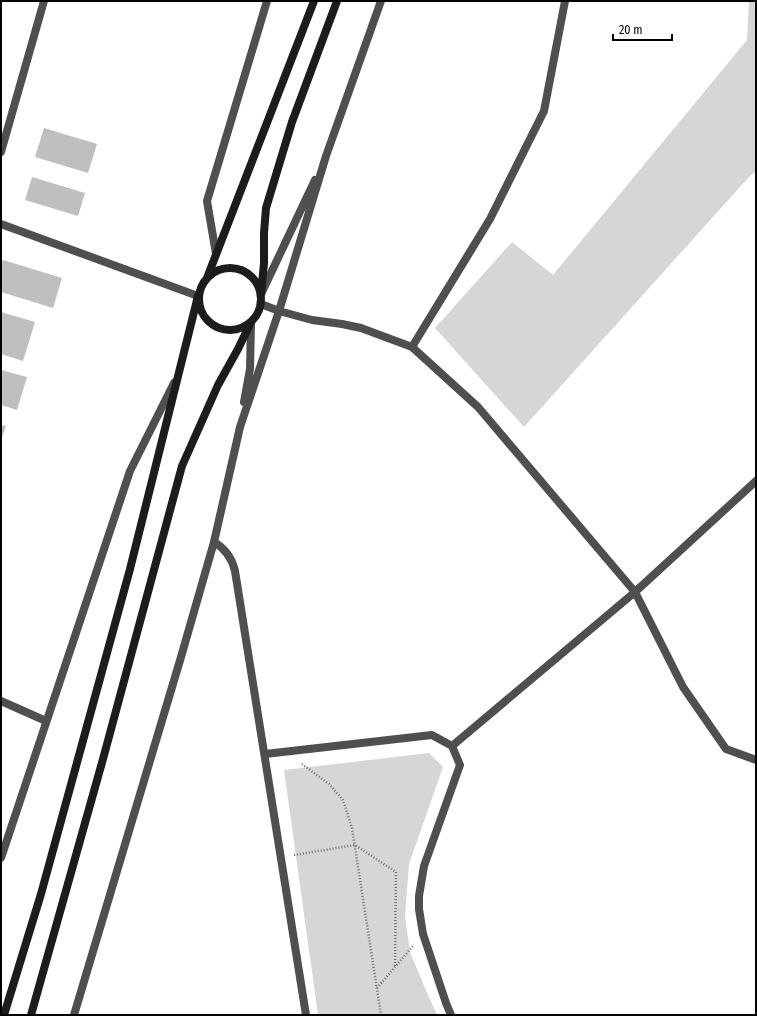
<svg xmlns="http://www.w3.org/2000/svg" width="757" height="1016" font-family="'Fira Sans Condensed',sans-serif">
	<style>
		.green { fill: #d6d6d6 }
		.building { fill: #bfbfbf }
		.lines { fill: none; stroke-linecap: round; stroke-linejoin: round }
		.path { stroke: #717171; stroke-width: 2.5; stroke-dasharray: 1 2; stroke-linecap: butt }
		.street { stroke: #4f4f4f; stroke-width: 8 }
		.secondary { stroke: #1c1c1c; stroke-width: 8 }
	</style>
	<rect width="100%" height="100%" fill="#fff"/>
	<path class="green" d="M749,1h7v170l-8,7 -224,249 -89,-99 77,-86 41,33 194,-235z
		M429,753l14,14 -34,97 -4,52 5,36 15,36 12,27h-119l-34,-245z"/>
	<path class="building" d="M44,128l53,16 -9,29 -53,-16z
		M32,177l53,16 -7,23 -53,-16z
		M3,260l59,18 -9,30 -52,-16v-27z
		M1,312l34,10 -12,39 -22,-7z
		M1,370l26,7 -10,33 -16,-5z
		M1,425l5,1 -5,14z"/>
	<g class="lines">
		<path class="path" d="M302,764l27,20 14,16 9,28 29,187
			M294,855l61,-10 41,27 -1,94
			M377,988l36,-42"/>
		<path class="street" d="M381,1l-55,155 -47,155 33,9 30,4 19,4 51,19 66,60 157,185 121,-111
			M1,152l43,-151
			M1,224l197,72
			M216,254l-9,-53 60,-200
			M262,292l53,-112
			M412,347l78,-128 54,-108 21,-110
			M244,402l6,-33 1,-46
			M214,542c12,7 18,16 21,29l71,444
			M1,701l45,20
			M452,746l183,-154 48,95 43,62 30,11
			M265,754l167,-19 20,11 8,19 -36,101 -5,30v13l4,25 23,69 5,12
			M1,858l129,-387 44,-88
			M74,1015l107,-358 33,-115 26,-115 39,-116 -18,-7"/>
		<path class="secondary" d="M199 299a31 31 0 1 1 62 0a31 31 0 1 1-62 0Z
			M207,278l107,-277
			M261,295l3,-32v-30l2,-25 26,-86 45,-121
			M4,1015l37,-121 89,-325 68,-273
			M31,1015l72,-256 79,-293 36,-81 20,-36 13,-27"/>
	</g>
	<rect width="757" height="1016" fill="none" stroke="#000000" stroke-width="4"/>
	<path d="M613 34v6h59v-6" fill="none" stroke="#000000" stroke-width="2"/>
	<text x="619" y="34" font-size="12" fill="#000000" stroke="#ffffff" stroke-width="3" paint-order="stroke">20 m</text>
</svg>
